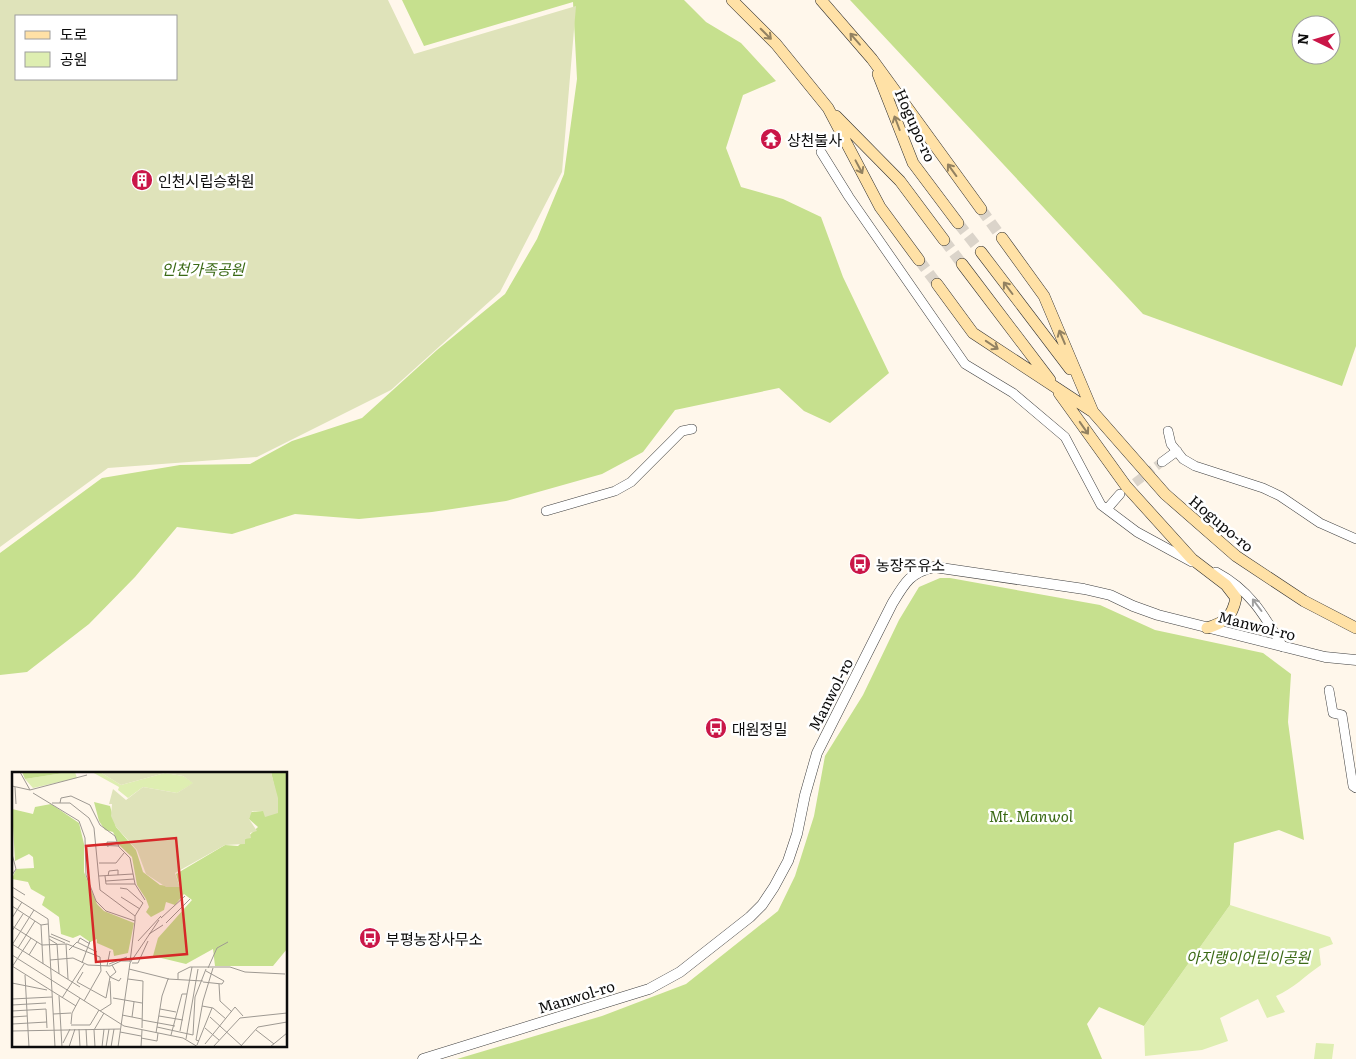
<svg xmlns="http://www.w3.org/2000/svg" width="1356" height="1059" font-family="Literata,'Noto Sans KR',serif">
	<style>
		.green { fill: #deeeb1 }
		.forest { fill: #c6e08e; fill-rule: evenodd }
		.cemetery { fill: #dfe3ba; fill-rule: evenodd }
		.lines { fill: none; stroke-linecap: round; stroke-linejoin: round }
		.minor-tunnel { stroke: #dbd4ca; stroke-width: 9; stroke-dasharray: 9 4.5; stroke-linecap: butt }
		.secondary-tunnel { stroke: #dbd4ca; stroke-width: 11; stroke-dasharray: 11 5.5; stroke-linecap: butt }
		.minor-casing { stroke: #3f3f3f; stroke-width: 10 }
		.tertiary-casing { stroke: #3f3f3f; stroke-width: 11 }
		.secondary-casing { stroke: #2e2e2e; stroke-width: 12 }
		.minor { stroke: #fff; stroke-width: 9 }
		.tertiary { stroke: #fff; stroke-width: 10 }
		.secondary { stroke: #ffe1a6; stroke-width: 11 }
		.oneway { stroke: #928161 }
		.oneway2 { stroke: #9e9e9e }
		.labels { text-anchor: middle; dominant-baseline: central; stroke-width: 5; stroke-linejoin: round; paint-order: stroke }
		.street-label { font-size: 15px; fill: #0c0c0c; stroke: #fff }
		.poi-label { font-size: 15px; fill: #0c0c0c; stroke: #fff; text-anchor: start }
		.park-label { font-size: 15px; font-style: italic; fill: #3b6a16; stroke: #fff }
		.inset-road { fill: none; stroke: #9e9992; stroke-width: 1 }
		.view { fill: #d62828; fill-opacity: 0.15; stroke: #d62828; stroke-width: 2.5 }
		.inset-edge { fill: none; stroke: #0c0c0c; stroke-width: 2.5 }
	</style>
	<rect width="100%" height="100%" fill="#fff7eb"/>
	<path class="green" d="M1230,905l100,32 3,7 -14,5 2,16c-15,10 -28,24 -45,31l9,16 -18,6 -9,-19 -38,19 8,23 -26,9 -57,6 -1,-30z
		M1316,1043l18,1 -2,15h-18z"/>
	<path class="forest" d="M402,0h282l22,22 35,21 35,38 -33,14 -17,53 15,39 42,12 38,18 22,60 46,96 -59,50 -26,-12 -25,-23 -104,22 -32,42 -41,22 -96,27 -74,11 -73,7 -64,-5 -63,20 -55,-7 -42,50 -46,47 -62,48 -27,3v-122l102,-75 78,-13 70,-1 42,-23 70,-23 75,-68 68,-56 32,-55 27,-65 13,-95 -4,-77 -149,44z
		M850,0h506v346l-14,40 -199,-72zM1301,25h30v30h-30z
		M940,578h10l150,27 55,25 108,23 28,21 -3,48 16,118 -25,-10 -45,13 -4,62 -86,121 -45,-19 -12,17 15,35h-645l145,-43 84,-32 92,-73 17,-35 19,-60 11,-60 38,-61 36,-75 20,-33z"/>
	<path class="cemetery" d="M0,0h388l26,54 162,-48 -14,166 -62,120 -109,98 -134,67 -149,11 -108,79zM16,16h160v63h-160z"/>
	<g class="lines">
		<path class="minor-tunnel" d="M1124,491l38,-29"/>
		<path class="secondary-tunnel" d="M981,209l21,29
			M958,223l23,29
			M944,240l18,24
			M919,260l18,24"/>
		<g class="minor-casing">
			<path id="minor" d="M821,152l28,45 116,167 48,29 52,44 36,68 36,27 55,30
				M1168,431l3,13 12,15 12,7 68,22 17,8 40,27 36,16
				M1162,462l15,-11
				M1107,509l13,-15
				M546,511l69,-20 16,-9 51,-51 10,-2
				M1216,572c34,18 48,43 67,75
				M1329,690l4,23 9,2 11,71 3,2"/>
		</g>
		<g class="tertiary-casing">
			<path id="tertiary" d="M423,1059l226,-70 31,-17 70,-55 12,-12 12,-18 14,-26 9,-27 8,-39 12,-42 75,-149c12,-20 18,-32 42,-37l150,22 26,6 23,11 25,9 167,42 31,3"/>
		</g>
		<g class="secondary-casing">
			<path id="secondary" d="M732,0l44,44 52,64 52,99 39,53
				M821,0l51,59 109,150
				M878,74l35,89 45,60
				M836,116l64,65 44,59
				M1002,238l42,58 49,116
				M981,252l89,117
				M962,264l88,116
				M937,284l36,49 120,79 72,82 71,62 68,45 52,27
				M1059,393l67,93 66,73 34,26 10,13c-4,20 -11,24 -29,30"/>
		</g>
		<use href="#minor" class="minor"/>
		<use href="#tertiary" class="tertiary"/>
		<use href="#secondary" class="secondary"/>
	</g>
	<defs><path id="oneway-shaft" d="M-6 0H5M1.5-3L5.5 0L1.5 3" fill="none" stroke-width="1.6" stroke-linecap="round" stroke-linejoin="round" transform="scale(1.25)"/></defs>
	<g class="oneway">
		<use href="#oneway-shaft" transform="translate(766 34) rotate(45)"/>
		<use href="#oneway-shaft" transform="translate(855 39) rotate(-131)"/>
		<use href="#oneway-shaft" transform="translate(897 123) rotate(-111)"/>
		<use href="#oneway-shaft" transform="translate(859 167) rotate(62)"/>
		<use href="#oneway-shaft" transform="translate(952 170) rotate(-126)"/>
		<use href="#oneway-shaft" transform="translate(1008 288) rotate(-127)"/>
		<use href="#oneway-shaft" transform="translate(1062 337) rotate(-113)"/>
		<use href="#oneway-shaft" transform="translate(992 345) rotate(34)"/>
		<use href="#oneway-shaft" transform="translate(1084 428) rotate(55)"/>
	</g>
	<use class="oneway2" href="#oneway-shaft" transform="translate(1257 605) rotate(-127)"/>
	<defs>
		<g id="temple-disc" transform="scale(1.125)"><circle r="9.5" fill="#ca1648" stroke="#fff"/><path d="M0-6L5-2H3V0L6.5 2.5H4V6H1.5V3h-3V6H-4V2.5H-6.5L-3 0V-2H-5Z" fill="#fff"/></g>
		<g id="building-disc" transform="scale(1.125)"><circle r="9.5" fill="#ca1648" stroke="#fff"/><path d="M-4-6H4V6H1V3H-1V6H-4ZM-2.5-4.3h1.7v1.8h-1.7ZM.8-4.3h1.7v1.8H.8ZM-2.5-1h1.7V.8h-1.7ZM.8-1h1.7V.8H.8Z" fill="#fff"/></g>
		<g id="bus-disc" transform="scale(1.125)"><circle r="9.5" fill="#ca1648" stroke="#fff"/><path d="M-5-6H5V4H4V6H2V4H-2V6H-4V4H-5ZM-3.5-4V0h7V-4ZM-3.5 1.2v1.5H-2V1.2ZM2 1.2v1.5H3.5V1.2Z" fill="#fff"/></g>
	</defs>
	<g fill-rule="evenodd">
		<use href="#temple-disc" x="771" y="139"/>
		<use href="#building-disc" x="142" y="180"/>
		<use href="#bus-disc" x="860" y="564"/>
		<use href="#bus-disc" x="716" y="728"/>
		<use href="#bus-disc" x="370" y="938"/>
	</g>
	<g class="labels">
		<g class="street-label">
			<text transform="translate(916 125) rotate(66)">Hogupo-ro</text>
			<text transform="translate(1222 523) rotate(40)">Hogupo-ro</text>
			<text transform="translate(1257 625) rotate(14)">Manwol-ro</text>
			<text transform="translate(830 694) rotate(-63)">Manwol-ro</text>
			<text transform="translate(576 996) rotate(-17)">Manwol-ro</text>
		</g>
		<g class="poi-label">
			<text x="787" y="139">상천불사</text>
			<text x="158" y="180">인천시립승화원</text>
			<text x="876" y="564">농장주유소</text>
			<text x="732" y="728">대원정밀</text>
			<text x="386" y="938">부평농장사무소</text>
		</g>
		<g class="park-label">
			<text x="203" y="268">인천가족공원</text>
			<text x="1031" y="815">Mt. Manwol</text>
			<text x="1248" y="956">아지랭이어린이공원</text>
		</g>
	</g>
	<g transform="translate(12 772)">
		<rect width="275" height="275" fill="#fff7eb"/>
		<path d="M58,0h5l2,6 -44,10 -8,-9zM80,0h8l21,13 44,-12 18,3 11,7 -17,10 -34,-6 -15,11 -10,-8 1,-3z" fill="#deeeb1"/>
		<path d="M10,0h48l-45,7zM259,0h16v177l-14,17h-58l-2,-17 -27,15 -33,-8 5,-18 34,-38 -8,-6 -9,11 -9,-3 -2,8 -13,7 -5,-5 3,-5 -3,-8 -9,-14 -5,-28 -13,-12 -6,-13 -8,-2 -6,-9 -5,-19 16,4 6,21 20,23 7,22 17,13 20,2 -4,-13 49,-29 13,1 20,-19 -9,-8 1,-7 13,-1 13,-17zM39,32l28,19 5,21v28l13,32 7,7 30,12 -6,30 -14,3 -1,-6 -16,-7v-4l-7,3 -10,-7 -7,3 -12,-4 -2,-17 -17,-12 3,-8 -14,-8 -3,-7 -16,-3 4,-10 18,-1 -1,-11 -4,-3 -14,7 -3,-52 21,5 2,-7z" fill="#c6e08e"/>
		<path d="M88,0h171l7,26v15l-13,4 -2,-6h-11l-3,8 8,12 -7,2 1,5 -6,1v5l-20,1 -50,28 5,14h-14l-20,-13 -9,-24 -21,-23 -5,-11 1,-12h-3l4,-15 13,11 17,-13 34,6 16,-10 -10,-7 -18,-3 -44,12z" fill="#dfe3ba"/>
		<path class="inset-road" d="M8,0l10,18M0,14l18,4 57,-15M3,15l1,17M21,21l46,28 6,17 1,37 10,26 10,10 29,10 -5,41M40,31h18l19,15 5,10 6,62 35,26v5M48,31l1,-5 10,-2 19,9 10,20 15,11 4,11 11,11 5,26 10,16M84,73l23,1M96,75l-1,-5h10M0,82l4,15 -4,6M87,91h17l8,-10M87,104l34,-2M93,104l1,8h29M96,104l1,-5 9,-1v5M94,109l28,-2M0,115l13,8M108,116l7,1 16,14 -8,13M0,124l36,23 7,128M109,125l19,12M0,134l29,19 7,-1M0,146l10,-16M149,146l24,-22M154,151l24,-24M29,153l2,39M0,154l30,19 25,-1 33,13 1,14 -17,30M0,159l11,-17M39,162l19,8M137,162l14,-9M37,164l16,7M37,167l8,5 2,30M126,169l23,-25M66,170l2,-4 10,6M0,172l68,43M54,172l2,35M0,173l22,-35M6,176l17,-27M57,178l8,-8 20,10M0,183l112,71 59,12 15,9M17,183l8,-13M38,188l23,-2 15,7 22,1 11,-5h9M70,191l8,-22M120,191h6l10,-22M97,192l18,-7M100,193l4,7 -6,5 9,4 2,-3M0,194l64,40M95,194l3,-15M0,195l19,-29M196,196l9,-20 11,-6M117,197l40,10M71,200l-6,10 29,16 4,-21 -4,-6M13,203l3,55M116,207l15,2 -1,47M166,207v-6l12,-6h40l15,5 40,2M191,210l19,2 2,-3 -18,-10M0,211l35,7M207,212l1,17 12,11M47,224l3,51M50,226l22,-34M101,226l29,5M0,227l40,-2M0,233l34,-2M190,234l11,2 13,11M34,237l1,19M148,237l16,3M0,239l34,-2M88,239l11,-7 -1,-23M41,242l18,-1M110,243l20,4M147,244l24,4M0,245l15,-1M120,245l2,-15M198,245l33,30M130,248l33,6M0,252l35,-2M59,252l1,-11 8,-15M59,253h19l9,-15M145,255l36,8 2,-38 11,-28M193,256l14,12M67,257l1,18M74,257l1,18M16,258l1,17M244,258l18,14M0,259l108,-2M168,259l12,-64M108,260l21,4M144,261l6,-37 6,-17 35,2M159,263l11,-41h5M129,266l16,3 1,-8M174,267l12,-70M187,269l-3,-1 7,-39 10,-33M51,271l7,-14M193,272l30,-37 8,9M185,273l15,-37M57,275l6,-18M83,275l-1,-17 10,-17M90,275l2,-18M94,275l3,-18M99,275l3,-18M106,275l12,-84 29,-43M129,275l1,-17M201,275l27,-29 47,-5M228,275l18,-20 29,-5M258,275l17,-14"/>
		<path class="view" d="M164,66l11,116 -91,8 -10,-116z"/>
		<rect width="275" height="275" class="inset-edge"/>
	</g>
	<rect x="15" y="15" width="162" height="65" fill="#ffffff" stroke="#9e9e9e"/>
	<rect x="25" y="31" width="25" height="8" fill="#ffe1a6" stroke="#9e9e9e"/>
	<text x="60" y="40" font-size="15" fill="#0c0c0c">도로</text>
	<rect x="25" y="52" width="25" height="15" fill="#deeeb1" stroke="#9e9e9e"/>
	<text x="60" y="65" font-size="15" fill="#0c0c0c">공원</text>
	<g transform="translate(1316 40) rotate(275)"><circle r="24" fill="#ffffff" stroke="#9e9e9e"/>
	<path d="M0-4L9 19L0 12L-9 19Z" fill="#ca1648"/>
	<text y="-8" font-size="14" font-weight="bold" text-anchor="middle" fill="#0c0c0c">N</text>
	</g>
</svg>
